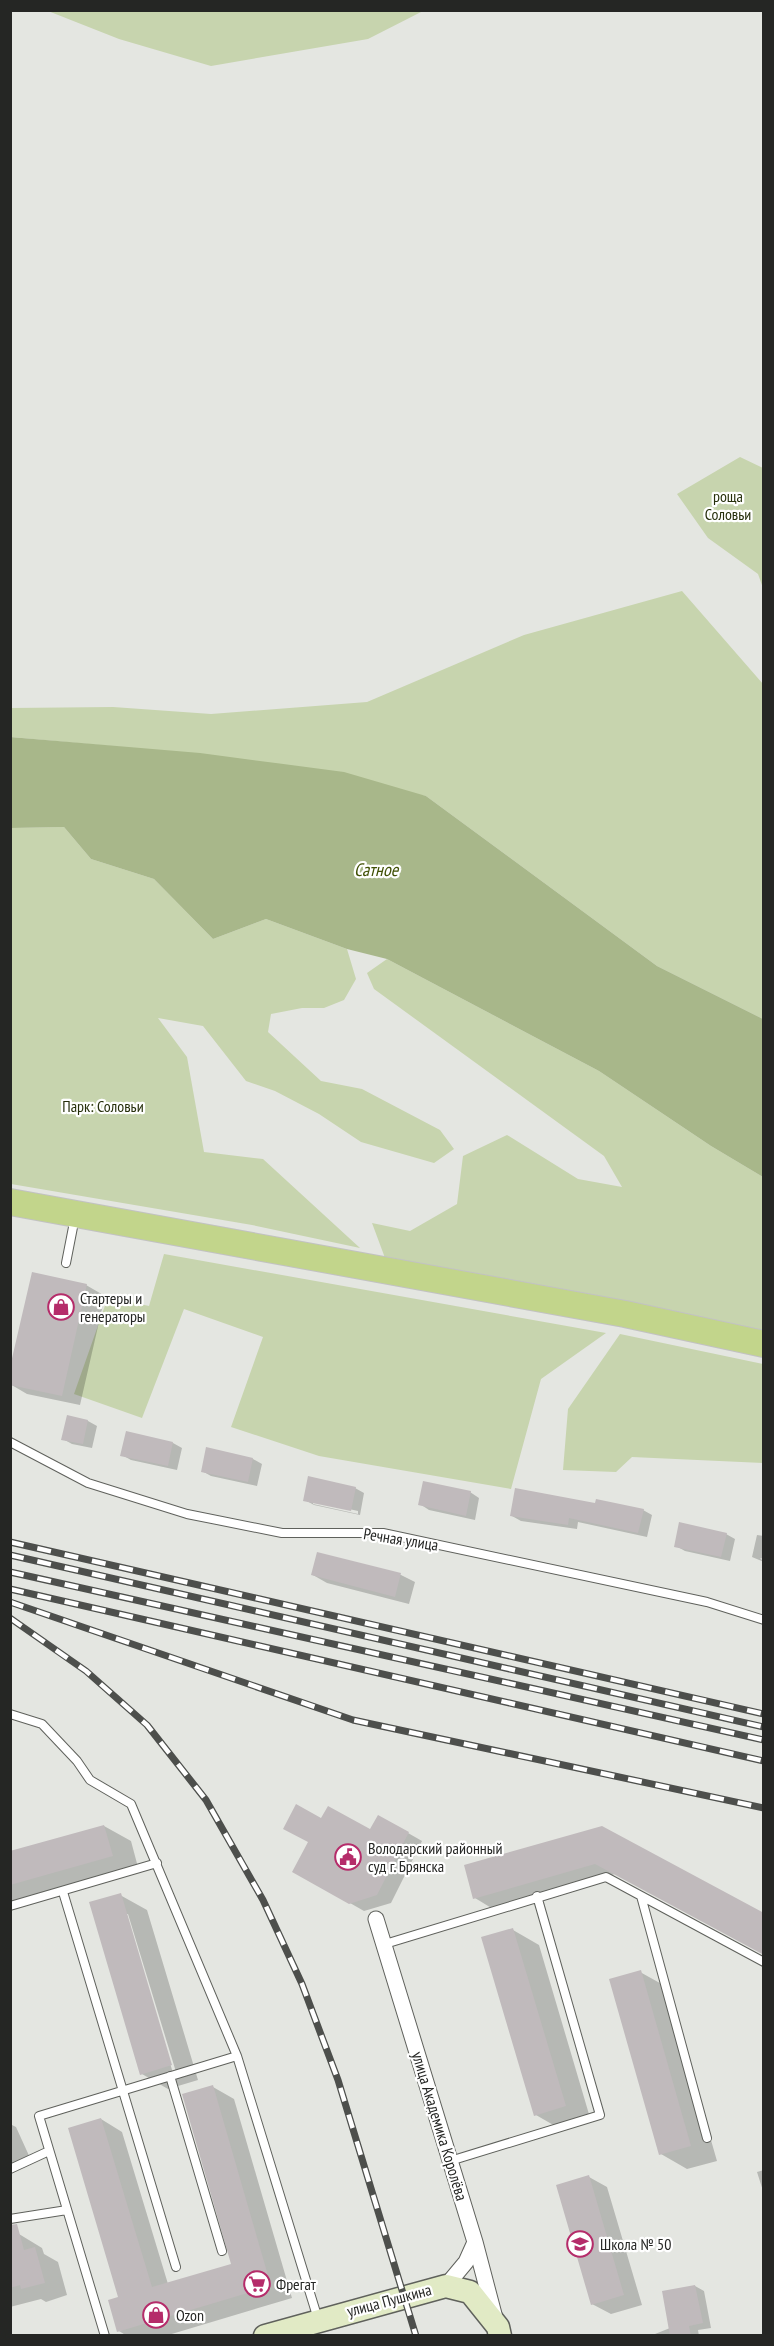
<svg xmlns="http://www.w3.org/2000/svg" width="774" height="2346" font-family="'PT Sans Narrow',sans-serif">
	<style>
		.green { fill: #c7d4ae }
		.water { fill: #a8b78a }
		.shadow { fill: #0003; fill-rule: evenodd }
		.building { fill: #c0babc }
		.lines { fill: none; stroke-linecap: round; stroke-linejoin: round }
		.lane-casing { stroke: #5f615c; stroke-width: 10 }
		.street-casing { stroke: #5f615c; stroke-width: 17 }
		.secondary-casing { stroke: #5f615c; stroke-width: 25 }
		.primary-casing { stroke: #c2c2c2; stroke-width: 28 }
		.lane { stroke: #fff; stroke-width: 8 }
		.street { stroke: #fff; stroke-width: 15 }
		.secondary { stroke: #e1eac5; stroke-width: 22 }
		.primary { stroke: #c2d58b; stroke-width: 26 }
		.rail-casing { stroke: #4d4f4c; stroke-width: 7 }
		.rail { stroke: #fff; stroke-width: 4.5; stroke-dasharray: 14; stroke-linecap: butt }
		.labels { text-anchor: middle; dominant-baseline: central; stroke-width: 4.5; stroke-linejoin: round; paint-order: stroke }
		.park-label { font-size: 16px; fill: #262f0b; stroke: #fff }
		.poi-label { font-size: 16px; fill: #252624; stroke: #fff; text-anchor: start }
		.street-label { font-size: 16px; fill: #252624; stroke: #fff }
		.water-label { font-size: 18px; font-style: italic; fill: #405005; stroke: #fff }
	</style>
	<rect width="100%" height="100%" fill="#e4e6e1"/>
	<path class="green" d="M48,11h375l-55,28 -157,27 -92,-27z
		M740,457l23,11v120l-5,-14 -50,-36 -31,-44z
		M682,591l81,93v335l-106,-53 -231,-170 -305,-49 -110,-10v-29l102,-1 98,7 156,-12 157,-67z
		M64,827l27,32 63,20 59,60 53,-20 81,30 9,30 -12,21 -20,8h-22l-31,6 -3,18 53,49 41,8 78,41 14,19 -20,14 -73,-21 -42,-28 -44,-23 -29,-10 -43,-55 -45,-8 29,39 17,95 59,7 97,89 -108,-23 -241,-41 -1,-356z
		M387,959l212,112 112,75 52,31v159l-375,-70 -16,-43 38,8 47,-27 6,-48 44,-21 71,44 44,8 -18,-31 -230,-167 -7,-16z
		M164,1254l442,79 -65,46 -30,110 -192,-33 -88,-29 32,-90 -79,-28 -42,109 -68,-24 34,-97 41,9z
		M620,1334l143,30v99l-131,-6 -16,15 -53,-2 5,-61z"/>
	<path class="water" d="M10,737l190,16 144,19 82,24 231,170 106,53v158l-52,-31 -112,-75 -212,-112 -40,-10 -81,-30 -53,20 -59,-60 -63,-20 -27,-32 -53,1z"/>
	<path class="shadow" d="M86,1285l19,11 -25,109 -53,-11 -17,-10z
		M68,1417l20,4 9,5 -5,22 -20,-4 -9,-5z
		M173,1443l9,5 -5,22 -46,-10 -9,-5z
		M253,1459l9,5 -5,22 -46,-10 -9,-5z
		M355,1488l9,5 -4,22 -46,-10 -9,-5zM313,1501l45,10v3l-45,-10z
		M470,1492l9,6 -4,22 -46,-10 -9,-6z
		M597,1505l46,5 9,5 -5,22 -69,-15 -1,7 -56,-8 -9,-5z
		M726,1534l9,5 -5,22 -45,-10 -9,-5z
		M757,1535l7,1v23l-4,-1 4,4 -12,-5z
		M318,1554l83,21 14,7 -6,22 -82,-21 -14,-8z
		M322,1820l49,11 37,2 14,8 -31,62 -27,8 -70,-40z
		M104,1826l27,15 8,30 -129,36v-54z
		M602,1828l13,46 -122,35 -18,-11z
		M120,1895l27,15 51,170 -30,9 -26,-15zM125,1914h3l48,158 -3,1z
		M513,1930l26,15 52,176 -29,9 -26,-15z
		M640,1972l27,15 50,174 -30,8 -26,-15z
		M213,2087l21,12 58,199 -127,38h-38l-8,-5 1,-33 -19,-179 21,13 46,152 64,-19z
		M10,2124l6,3 15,33 -21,9z
		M764,2170v24l-7,-22z
		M589,2177l18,10 35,118 -31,9 -19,-10z
		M19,2234l23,14 2,6 14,8 9,33 -21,7 -5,-3 -31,8v-70z
		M695,2286l9,5 7,37 -13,2 1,6h-49l20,-8z"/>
	<path class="building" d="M32,1272l55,12 -25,112 -52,-11v-18z
		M67,1415l21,5 -5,24 -22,-4z
		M126,1431l47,11 -5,24 -48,-10z
		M206,1447l47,11 -5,24 -47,-10z
		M308,1476l48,11 -5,24 -48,-10z
		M423,1481l48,10 -5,25 -48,-11z
		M515,1488l80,15 1,-4 48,10 -6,24 -69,-15 -1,7 -58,-9z
		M679,1522l48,11 -6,24 -47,-10z
		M317,1552l84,21 -6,24 -84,-22z
		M296,1804l25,14 7,-12 42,23 8,-14 31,17 -32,63 -28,9 -57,-32 16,-30 -25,-13z
		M104,1825l9,31 -103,29v-34z
		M602,1826l162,87v42l-169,-91 -122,35 -9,-34z
		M121,1893l51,172 -32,10 -51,-173z
		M513,1928l53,178 -32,10 -53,-179z
		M641,1970l50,176 -32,9 -50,-176z
		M213,2085l58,201 -154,46 -9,-32 10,-3 -50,-169 33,-10 51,169 79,-23 -49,-170z
		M589,2175l35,120 -33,10 -35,-120z
		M17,2224l7,26 11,-3 10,36 -24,6 -1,-4 -10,3v-63z
		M695,2285l8,38 -14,3 2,10h-21l-8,-45z"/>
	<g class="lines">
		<g class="lane-casing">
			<path id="lane" d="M66,1263l9,-46
				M10,1442l78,41 99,31 95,19h101l324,69 57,18
				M10,1714l32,10 35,37 13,19 41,24 106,252 81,263
				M63,1892l113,375
				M641,1896l66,242
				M10,1906l147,-43
				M385,1944l221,-67 158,85
				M170,2076l52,175
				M450,2161l150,-46 -63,-219
				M10,2169l39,-18
				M10,2219l57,-9
				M105,2336l-66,-220 198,-60"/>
		</g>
		<g class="street-casing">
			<path id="street" d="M376,1919l99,323 20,76
				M446,2286l20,-24 9,-20"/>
		</g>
		<g class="secondary-casing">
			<path id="secondary" d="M265,2336l181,-50 24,6 28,35 2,9"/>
		</g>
		<g class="primary-casing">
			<path id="primary" d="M10,1202l615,112 139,30"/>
		</g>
		<use href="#lane" class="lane"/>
		<use href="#street" class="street"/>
		<use href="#secondary" class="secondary"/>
		<use href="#primary" class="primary"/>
		<g class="rail-casing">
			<path id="rail" d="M10,1542l754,172
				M10,1555l754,172
				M10,1572l754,168
				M10,1589l754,172
				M10,1602l343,118 411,88
				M10,1618l76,53 61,54 59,75 57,100 39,84 36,96 78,256"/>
		</g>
		<use href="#rail" class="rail"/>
	</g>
	<defs>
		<g id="shop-ring" transform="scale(1.35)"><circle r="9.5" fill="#fff" stroke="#b52c6a" stroke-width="1.5"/><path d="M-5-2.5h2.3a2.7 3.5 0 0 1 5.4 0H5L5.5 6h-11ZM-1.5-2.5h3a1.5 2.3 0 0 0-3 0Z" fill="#b52c6a"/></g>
		<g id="civic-ring" transform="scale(1.35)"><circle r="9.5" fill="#fff" stroke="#b52c6a" stroke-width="1.5"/><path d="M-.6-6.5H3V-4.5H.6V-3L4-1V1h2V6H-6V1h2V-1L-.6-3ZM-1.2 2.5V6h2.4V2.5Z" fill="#b52c6a"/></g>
		<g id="school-ring" transform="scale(1.35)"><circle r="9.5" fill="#fff" stroke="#b52c6a" stroke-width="1.5"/><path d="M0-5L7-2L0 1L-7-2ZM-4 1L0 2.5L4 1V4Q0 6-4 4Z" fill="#b52c6a"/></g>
		<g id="supermarket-ring" transform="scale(1.35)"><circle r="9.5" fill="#fff" stroke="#b52c6a" stroke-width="1.5"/><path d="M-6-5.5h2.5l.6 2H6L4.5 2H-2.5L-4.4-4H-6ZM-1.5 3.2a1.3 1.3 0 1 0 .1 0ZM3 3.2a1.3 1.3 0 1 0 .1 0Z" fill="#b52c6a"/></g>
	</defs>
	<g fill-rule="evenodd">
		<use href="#shop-ring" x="61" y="1307"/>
		<use href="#civic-ring" x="348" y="1857"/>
		<use href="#school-ring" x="580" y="2244"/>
		<use href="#supermarket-ring" x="257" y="2284"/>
		<use href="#shop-ring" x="156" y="2315"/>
	</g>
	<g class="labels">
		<g class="park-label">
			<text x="728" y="496">роща<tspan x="728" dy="18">Соловьи</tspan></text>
			<text x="103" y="1106">Парк: Соловьи</text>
		</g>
		<g class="poi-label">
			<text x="80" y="1298">Стартеры и<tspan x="80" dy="18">генераторы</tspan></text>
			<text x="368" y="1848">Володарский районный<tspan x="368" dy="18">суд г. Брянска</tspan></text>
			<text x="600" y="2244">Школа № 50</text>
			<text x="276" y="2284">Фрегат</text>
			<text x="176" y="2315">Ozon</text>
		</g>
		<g class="street-label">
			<text transform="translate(401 1539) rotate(9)">Речная улица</text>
			<text transform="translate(440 2126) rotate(73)">улица Академика Королёва</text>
			<text transform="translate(389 2300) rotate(-15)">улица Пушкина</text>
		</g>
		<g class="water-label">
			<text x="376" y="869">Сатное</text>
		</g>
	</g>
	<rect width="774" height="2346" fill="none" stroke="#252624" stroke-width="24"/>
</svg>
